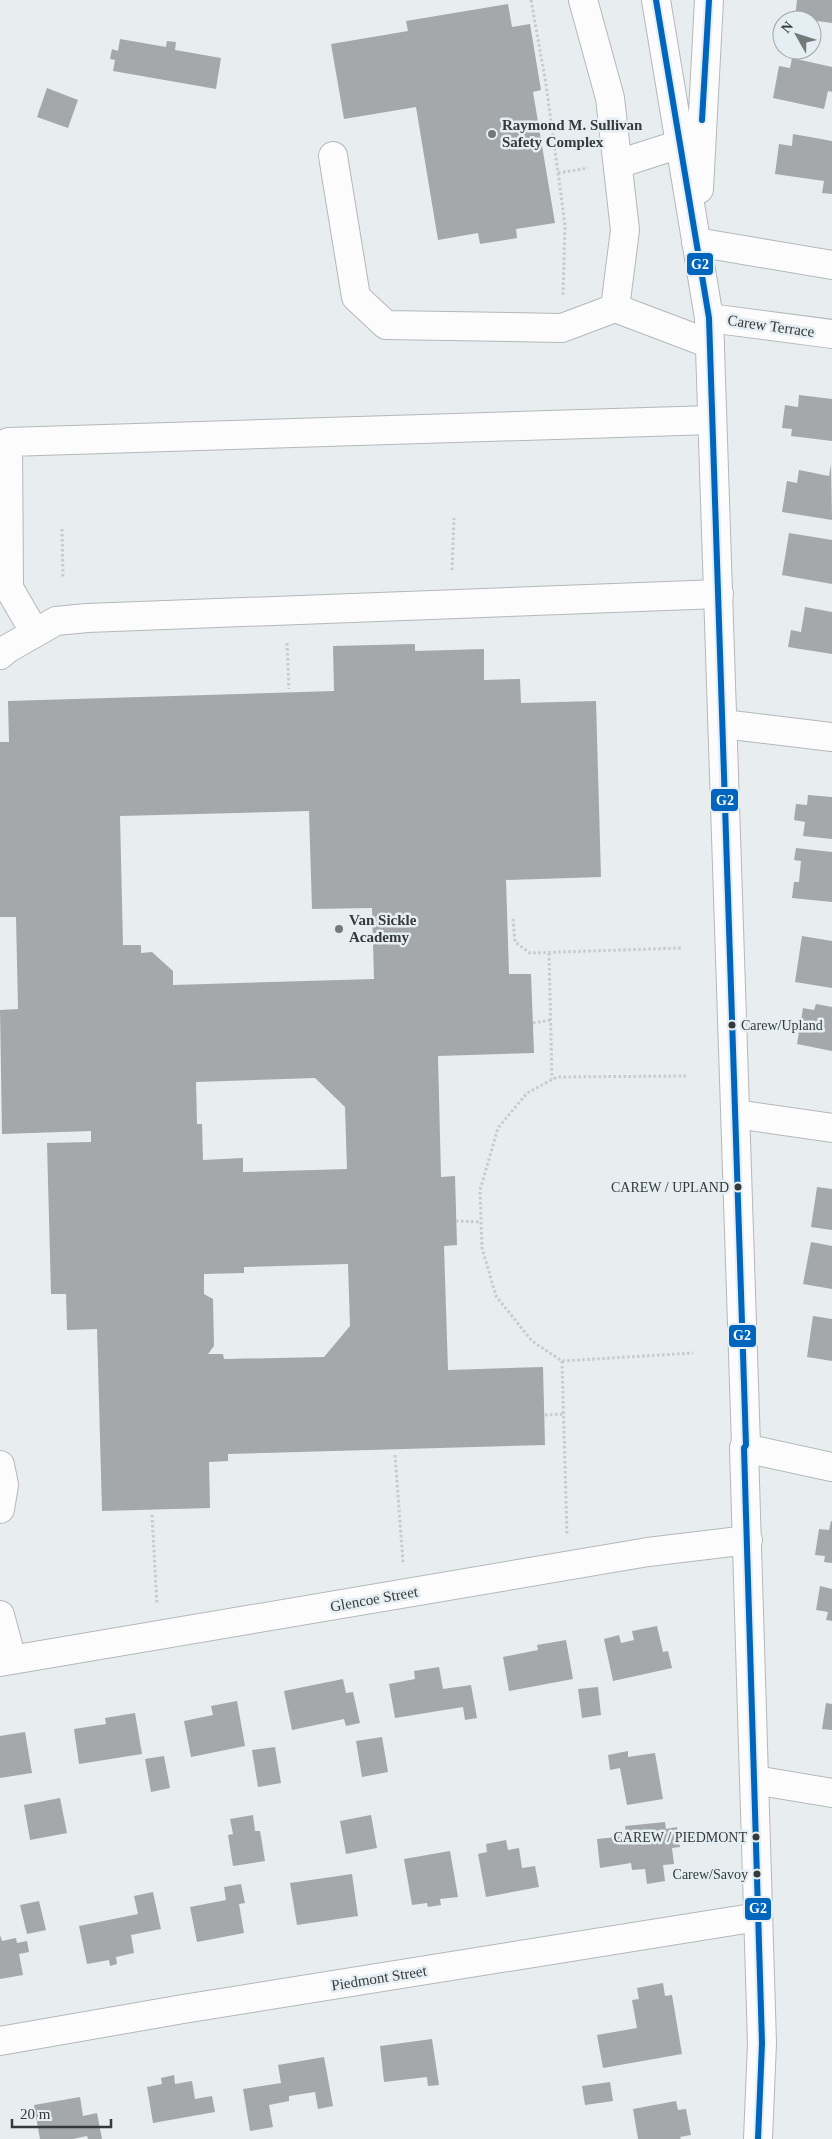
<svg xmlns="http://www.w3.org/2000/svg" width="832" height="2139" font-family="Georgia,serif">
	<style>
		.building { fill: #a5a8aa; fill-rule: evenodd }
		.lines { fill: none; stroke-linecap: round; stroke-linejoin: round }
		.minor-casing { stroke: #b4b8ba; stroke-width: 30 }
		.major-casing { stroke: #b4b8ba; stroke-width: 30 }
		.path { stroke: #c9cacb; stroke-width: 3; stroke-dasharray: 2.5 2.5; stroke-linecap: butt }
		.minor { stroke: #fcfcfd; stroke-width: 28 }
		.major { stroke: #fcfcfd; stroke-width: 28 }
		.bus-1-casing { stroke: #e5eef2; stroke-width: 10 }
		.bus-1 { stroke: #0065bd; stroke-width: 6 }
		.poi-dot { fill: #74797a; stroke: #e5eef2; stroke-width: 2 }
		.bus-dot { fill: #363a3b; stroke: #e5eef2; stroke-width: 2 }
		.labels { text-anchor: middle; dominant-baseline: central; stroke-width: 5; stroke-linejoin: round; paint-order: stroke }
		.bus-label { font-size: 14px; fill: #363a3b; stroke: #e5eef2; text-anchor: end }
		.poi-label { font-size: 15px; font-weight: bold; fill: #363a3b; stroke: #e5eef2; text-anchor: start }
		.street-label { font-size: 15px; fill: #363a3b; stroke: #e5eef2 }
		.line-badge { stroke: #e5eef2; stroke-width: 2 }
		.badge-label { font-size: 14px; text-anchor: middle; font-weight: bold; fill: #fff }
	</style>
	<rect width="100%" height="100%" fill="#e8edef"/>
	<path class="building" d="M797,0h35v23l-37,-5z
		M508,4l4,23 18,-3 11,66 -8,2 22,131 -39,6 1,9 -37,6 -2,-11 -40,7 -22,-133 -72,12 -13,-75 77,-13 -2,-10z
		M120,39l46,8 1,-6 9,1 -1,8 46,8 -5,31 -103,-18 2,-11 -5,-1 2,-10 6,2z
		M792,58l40,9v25l-4,-1 -4,18 -51,-11 6,-32 11,2z
		M47,88l31,12 -10,28 -31,-11z
		M793,134l39,7v53l-10,-1 2,-12 -49,-7 4,-30 13,2z
		M799,395l33,4v42l-41,-5 1,-7 -10,-1 3,-23 13,2z
		M831,464l1,56 -50,-8 5,-31 10,2 2,-13 30,6z
		M789,533l43,7v44l-50,-9z
		M805,607l27,5v42l-44,-7 3,-17 10,2z
		M415,644v7l69,-2v31l36,-1 1,24 75,-2 5,176 -95,3 3,94h22l3,79 -96,3 3,121 14,-1 2,69 -13,1 4,124 95,-3 2,78 -317,9v7l-19,1 1,46 -108,3 -5,-182 -30,1 -1,-36h-15l-4,-151 44,-1v-11l-89,3 -2,-124 18,-1 -2,-92h-16v-175h9l-1,-41 326,-10 -1,-45zM309,811l3,98 60,-1 2,71 -201,6v-14l-21,-19 -11,1v-8h-18l-3,-129zM315,1078l30,29 2,62 -104,3v-14l-40,2 -1,-36h-5l-1,-42zM348,1264l2,62 -26,31 -100,2 -1,-5h-15l6,-8 -1,-47 -9,-5v-20l40,-1v-6z
		M808,795l24,2v42l-29,-3 2,-14 -11,-2 2,-16 11,1z
		M796,848l36,4v50l-40,-4 2,-16h5l2,-21 -7,-1z
		M802,936l30,5v47l-37,-6z
		M816,1004l16,3v44l-35,-7 6,-36 11,2z
		M817,1187l15,2v41l-21,-3z
		M811,1242l21,4v43l-29,-5z
		M813,1316l19,3v42l-25,-4z
		M831,1521h1v42l-8,-1 1,-6 -10,-1 4,-26 10,1z
		M820,1586l12,3v32l-6,-1 2,-8 -12,-2z
		M657,1626l6,26 5,-1 4,17 -59,13 -9,-42 15,-4 2,8 13,-3 -2,-9z
		M566,1640l7,39 -64,12 -6,-34 35,-7 -1,-5z
		M439,1667l4,22 28,-4 6,33 -12,2 -2,-13 -68,11 -6,-34 26,-5 -1,-8z
		M343,1679l3,14 7,-1 7,31 -14,3 -2,-7 -52,11 -8,-39z
		M598,1687l3,28 -19,3 -4,-29z
		M237,1701l8,45 -54,11 -7,-36 29,-6 -2,-9z
		M826,1703l6,1v26l-10,-1z
		M135,1713l7,41 -63,10 -5,-35 32,-5 -1,-6z
		M25,1732l7,41 -32,5v-42z
		M382,1737l6,35 -26,5 -6,-36z
		M275,1747l6,36 -23,4 -6,-37z
		M628,1751v6l27,-4 8,46 -36,6 -7,-37 -10,2 -2,-15z
		M164,1756l6,32 -19,4 -6,-33z
		M60,1798l7,35 -37,7 -6,-35z
		M253,1815l2,16h5l5,30 -32,5 -5,-31 5,-1 -3,-15z
		M371,1815l6,33 -31,6 -6,-33z
		M665,1822l1,7 11,-2 3,20 -8,1 2,16 -11,1 2,16 -18,3 -2,-15 -13,1 -1,-7 -31,5 -3,-29 29,-3 -1,-10z
		M506,1840l2,10 11,-2 3,20 13,-2 4,21 -53,10 -8,-43 9,-2 -1,-8z
		M450,1851l8,46 -18,2 1,6 -13,2 -1,-4 -15,2 -8,-46z
		M352,1874l6,42 -61,9 -7,-42z
		M241,1884l4,19 -6,1 5,29 -47,9 -7,-35 36,-7 -2,-13z
		M153,1892l8,37 -30,6 3,18 -18,4 1,7 -7,2 -1,-6 -22,4 -8,-38 59,-12 -4,-18z
		M39,1901l7,29 -19,4 -7,-29z
		M0,1935l2,6 14,-3 1,5 10,-2 2,11 -10,2 4,21 -23,4z
		M663,1983l2,13 7,-1 10,59 -79,14 -6,-33 40,-7 -5,-28 7,-1 -2,-11z
		M432,2039l7,46 -11,1 -1,-9 -43,5 -4,-36z
		M324,2057l9,49 -15,3 -3,-17 -26,4v5l-20,4 4,22 -23,4 -7,-42 38,-6 -3,-18z
		M174,2075l1,9 17,-3 3,18 17,-3 3,16 -62,11 -6,-36 15,-3 -1,-6z
		M610,2082l3,19 -28,4 -3,-19z
		M80,2097l3,19 14,-3 5,26h-14l-1,-3 -14,3h-33l-6,-34z
		M676,2101l2,9 8,-1 5,26 -11,2 1,2h-43l-5,-30z"/>
	<g class="lines">
		<g class="minor-casing">
			<path id="minor" d="M333,156l23,141 30,28 176,3 53,-20 10,-78 -15,-132 -27,-98
				M618,164l62,-20
				M696,242l136,23
				M615,308l95,36
				M709,318l123,16
				M35,633l-26,-45 -1,-146 704,-22
				M0,655l7,-6 49,-28 31,-3 632,-24
				M723,724l109,13
				M736,1114l96,14
				M744,1448l88,19
				M0,1465l4,20 -4,24
				M0,1615l12,45
				M0,1662l648,-110 100,-12
				M755,1780l77,13
				M0,2041l183,-32 575,-92"/>
		</g>
		<g class="major-casing">
			<path id="major" d="M656,0l53,318 37,1127 -2,3 18,595 -4,96
				M699,189l10,-189"/>
		</g>
		<path class="path" d="M531,0l15,84 19,141 -2,70
			M558,173l30,-5
			M62,529l1,49
			M452,570l2,-52
			M287,643l2,46
			M513,919l2,23 15,11 152,-5
			M549,953l3,126
			M533,1023l18,-3
			M686,1076l-129,1 -30,16 -29,35 -18,62 2,58 14,48 36,45 30,20 131,-8
			M456,1221l25,1
			M562,1361l5,174
			M545,1415l18,-1
			M395,1455l8,107
			M152,1515l5,89"/>
		<use href="#minor" class="minor"/>
		<use href="#major" class="major"/>
		<g class="bus-1-casing">
			<path id="bus-1" d="M656,0l53,318 37,1127 -2,3 18,595 -4,96
				M702,120l7,-120"/>
		</g>
		<use href="#bus-1" class="bus-1"/>
	</g>
	<g class="poi-dot">
		<circle cx="492" cy="134" r="5"/>
		<circle cx="339" cy="929" r="5"/>
	</g>
	<g class="bus-dot">
		<circle cx="732" cy="1025" r="4.5"/>
		<circle cx="738" cy="1187" r="4.5"/>
		<circle cx="756" cy="1837" r="4.5"/>
		<circle cx="757" cy="1874" r="4.5"/>
	</g>
	<g class="labels">
		<g class="bus-label">
			<text x="741" y="1025" text-anchor="start">Carew/Upland</text>
			<text x="729" y="1187">CAREW / UPLAND</text>
			<text x="747" y="1837">CAREW / PIEDMONT</text>
			<text x="748" y="1874">Carew/Savoy</text>
		</g>
		<g class="poi-label">
			<text x="502" y="125">Raymond M. Sullivan<tspan x="502" dy="17">Safety Complex</tspan></text>
			<text x="349" y="920">Van Sickle<tspan x="349" dy="17">Academy</tspan></text>
		</g>
		<g class="street-label">
			<text transform="translate(771 326) rotate(8)">Carew Terrace</text>
			<text transform="translate(374 1599) rotate(-10)">Glencoe Street</text>
			<text transform="translate(379 1978) rotate(-9)">Piedmont Street</text>
		</g>
	</g>
	<g class="line-badge">
		<rect x="686" y="252" width="28" height="24" rx="5" fill="#0065bd"/>
		<rect x="710" y="788" width="29" height="24" rx="5" fill="#0065bd"/>
		<rect x="728" y="1324" width="29" height="24" rx="5" fill="#0065bd"/>
		<rect x="744" y="1897" width="28" height="24" rx="5" fill="#0065bd"/>
	</g>
	<g class="badge-label">
		<text x="700" y="269">G2</text>
		<text x="725" y="805">G2</text>
		<text x="742" y="1340">G2</text>
		<text x="758" y="1913">G2</text>
	</g>
	<g transform="translate(797 35) rotate(309)"><circle r="24" fill="#e5eef2" stroke="#9fa6a9"/>
	<path d="M0-4L9 19L0 12L-9 19Z" fill="#74797a"/>
	<text y="-8" font-size="14" font-weight="bold" text-anchor="middle" fill="#363a3b">N</text>
	</g>
	<path d="M12 2119v8h99v-8" fill="none" stroke="#363a3b" stroke-width="2.5"/>
	<text x="20" y="2119" font-size="15" fill="#363a3b" stroke="#e5eef2" stroke-width="4" paint-order="stroke">20 m</text>
</svg>
